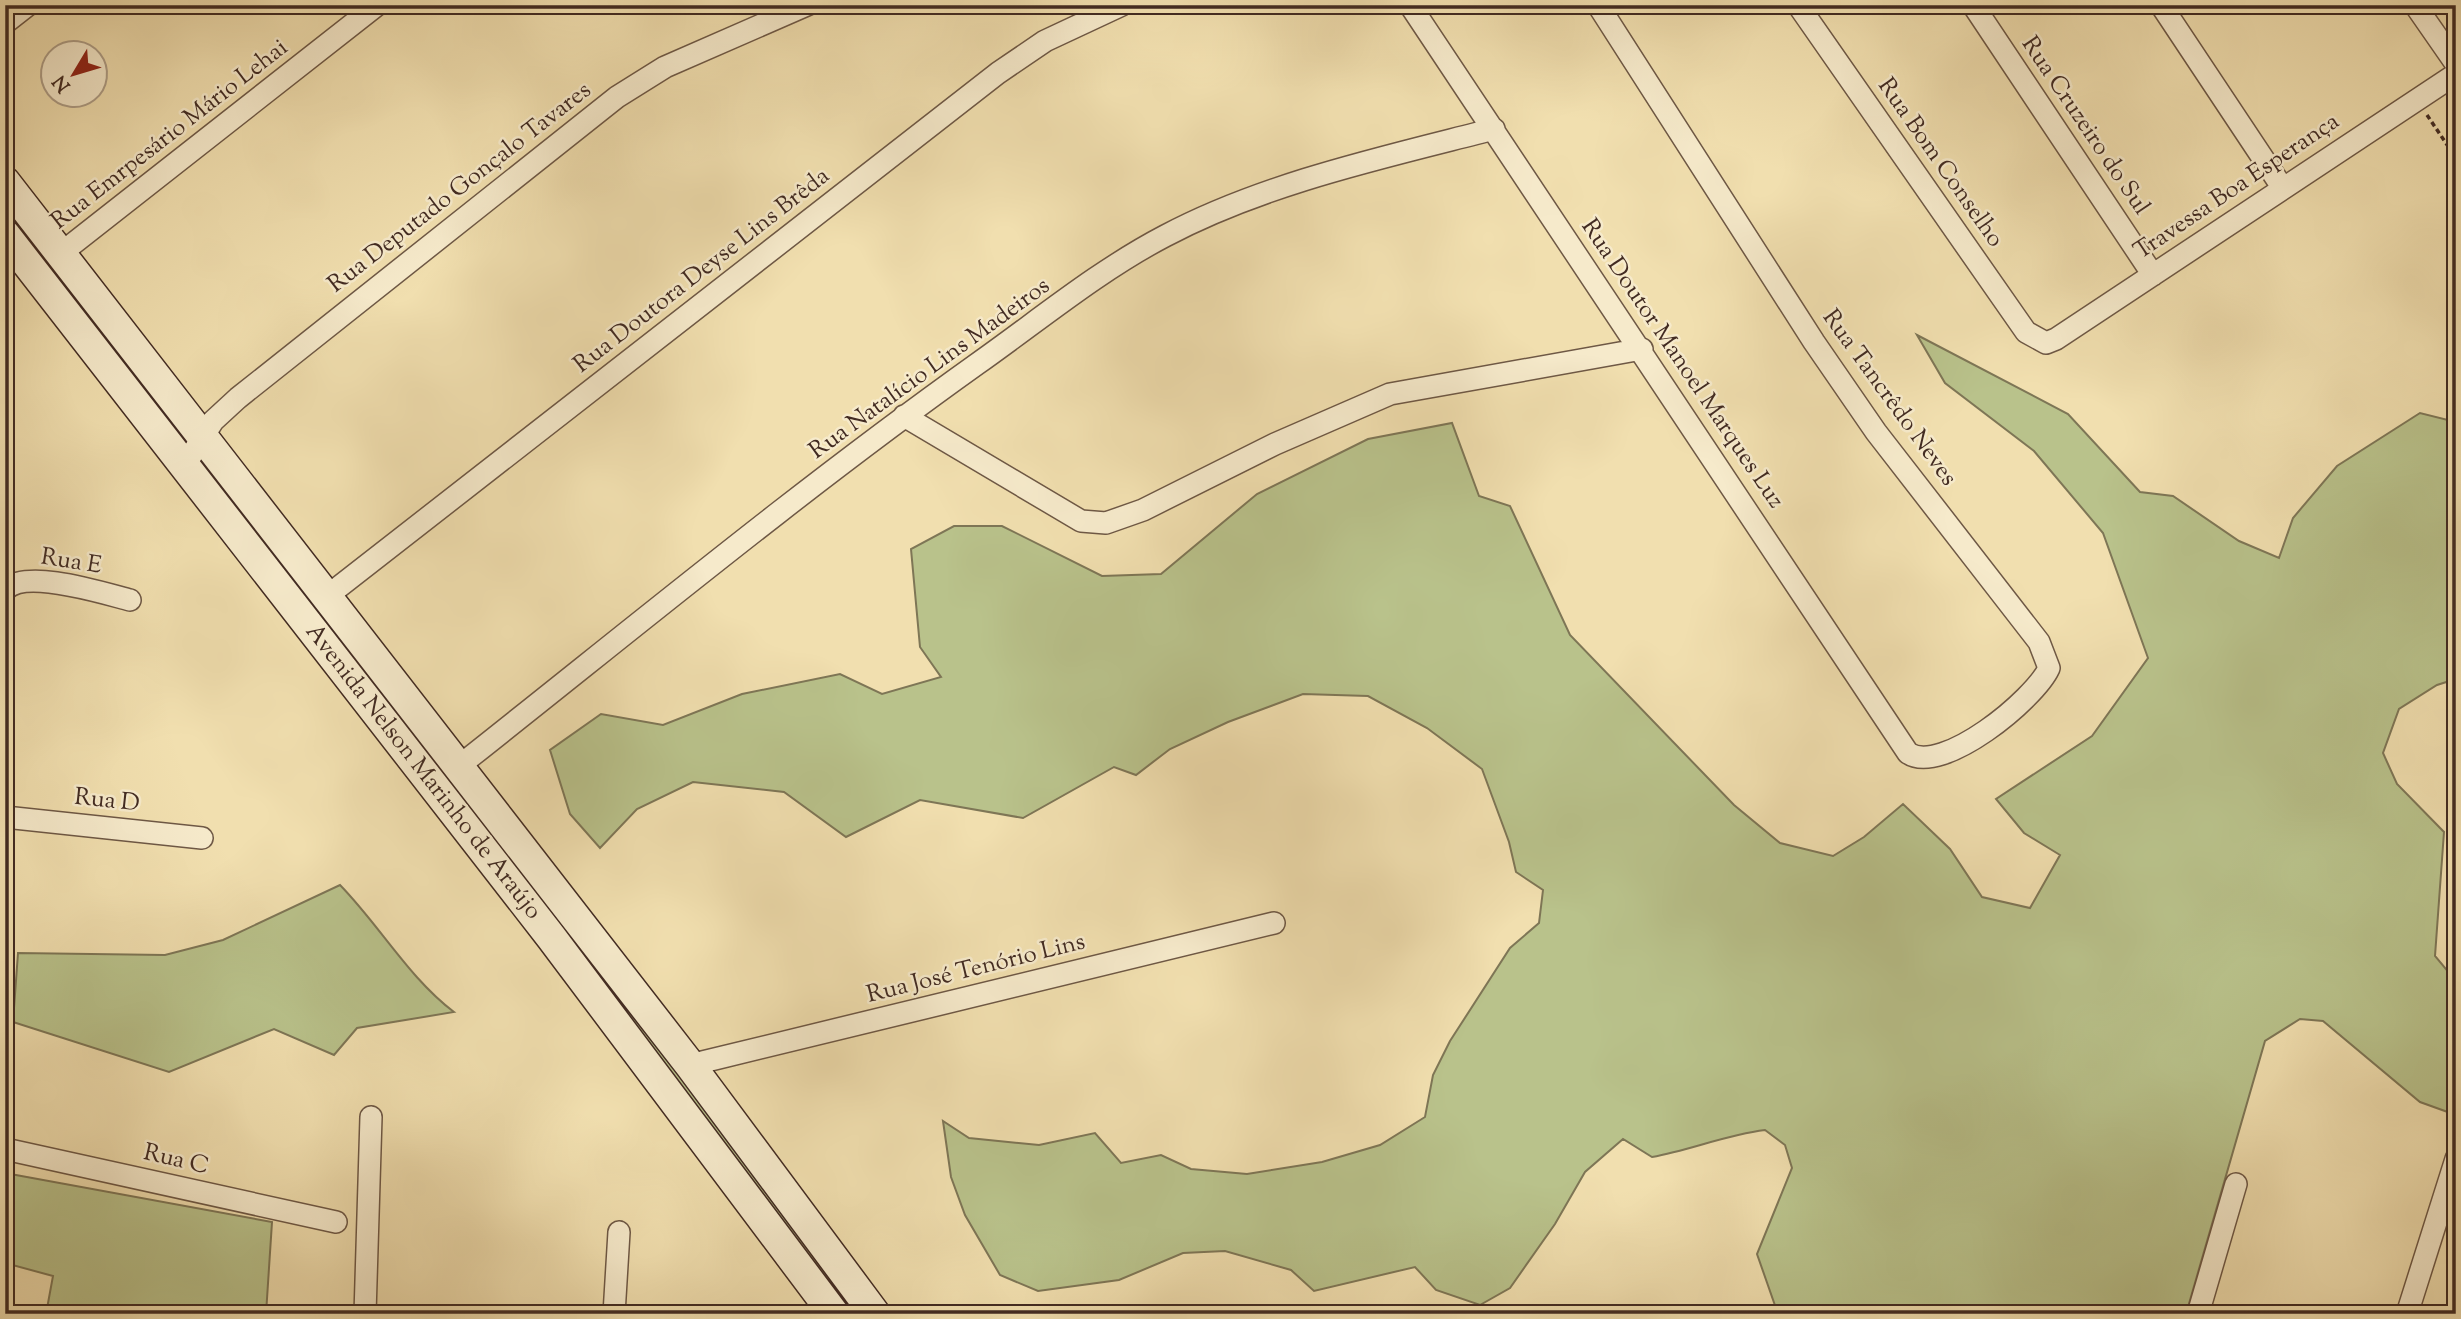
<svg xmlns="http://www.w3.org/2000/svg" width="2461" height="1319" font-family="'Sorts Mill Goudy',serif">
	<style>
		.green { fill: #b9c28b; stroke: #7e7656; stroke-width: 2 }
		.lines { fill: none; stroke-linecap: round; stroke-linejoin: round }
		.street-casing { stroke: #6e5845; stroke-width: 24 }
		.secondary-casing { stroke: #422b22; stroke-width: 33 }
		.path { stroke: #422b22; stroke-width: 3.5; stroke-dasharray: 5 3.5; stroke-linecap: butt }
		.street { stroke: #f6eacb; stroke-width: 21 }
		.secondary { stroke: #f6eacb; stroke-width: 30 }
		.labels { text-anchor: middle; dominant-baseline: central; stroke-width: 5; stroke-linejoin: round; paint-order: stroke }
		.street-label { font-size: 24px; fill: #422b22; stroke: #f6eacb }
	</style>
	<rect width="100%" height="100%" fill="#f1dfaf"/>
	<filter id="stains"><feTurbulence type="fractalNoise" baseFrequency=".00286" numOctaves="4"/><feColorMatrix values="0 0 0 0 .2 0 0 0 0 .09 0 0 0 0 .02 0 0 0 .5 -.17"/></filter>
	<radialGradient id="worn" r=".72"><stop offset=".6" stop-color="#630" stop-opacity="0"/><stop offset="1" stop-color="#630" stop-opacity=".3"/></radialGradient>
	<path class="green" d="M5,194l184,237 -7,5 -8,-3 -169,-210z
		M1917,335l151,79 72,78 33,4 66,45 40,17 14,-40 44,-52 83,-53 36,9v257l-19,6 -38,24 -16,44 14,31 47,48 -9,124 21,25v134l-36,-13 -97,-81 -23,-2 -35,22 -79,273h-408l-21,-60 35,-86 -7,-23 -20,-15c-40,5 -74,20 -113,27l-29,-18 -38,33 -30,52 -45,64 -30,17 -44,-15 -21,-23 -101,24 -23,-21 -66,-19 -42,2 -64,27 -81,11 -38,-16 -35,-60 -14,-38 -8,-56 26,17 70,7 56,-12 26,30 40,-8 30,14 56,5 75,-12 58,-17 45,-28 8,-42 17,-34 60,-93 29,-25 4,-33 -27,-18 -7,-30 -27,-73 -55,-41 -59,-32 -65,-2 -75,28 -58,27 -34,26 -22,-8 -91,51 -103,-18 -74,37 -62,-45 -91,-10 -56,27 -37,39 -30,-34 -20,-64 51,-36 62,11 79,-31 98,-20 42,20 59,-17 -21,-30 -9,-98 43,-23h48l100,50 59,-2 96,-80 111,-55 84,-16 27,73 31,10 60,129 164,170 46,38 53,13 31,-19 39,-33 47,45 32,48 48,11 30,-53 -36,-22 -28,-34 96,-63 56,-78 -45,-125 -69,-82 -89,-68z
		M340,885c40,41 69,93 114,127l-97,16 -23,27 -60,-26 -105,43 -156,-50 5,-69 147,2 58,-15z
		M575,931l288,383h-20l-274,-377z
		M5,1173l267,49 -6,92h-220l7,-38 -48,-13z"/>
	<g class="lines">
		<g class="street-casing">
			<path id="street" d="M1410,5l498,748c34,23 127,-54 141,-85l-10,-26 -163,-210 -62,-90 -216,-337
				M1798,5l228,327 20,11 10,-4 400,-265
				M1973,5l180,270
				M2161,5l121,182
				M2415,5l41,59
				M5,23l23,-18
				M60,254l317,-249
				M904,416l177,105 25,2 37,-13 132,-66 115,-50 252,-45
				M185,465l28,-44 25,-23 379,-301 48,-30 142,-62
				M5,590c20,-22 98,3 125,10
				M326,597l672,-524 47,-32 77,-36
				M459,766c171,-135 340,-275 518,-402 61,-43 121,-93 188,-128 100,-53 220,-79 329,-107
				M5,817l197,21
				M690,1065l584,-142
				M5,1149l331,73
				M365,1314l6,-197
				M614,1314l5,-82
				M2198,1314l38,-130
				M2407,1314l49,-155"/>
		</g>
		<g class="secondary-casing">
			<path id="secondary" d="M5,182l685,883 185,249
				M5,235l546,702 283,377"/>
		</g>
		<path class="path" d="M2427,115l29,43"/>
		<use href="#street" class="street"/>
		<use href="#secondary" class="secondary"/>
	</g>
	<g class="labels">
		<g class="street-label">
			<text transform="translate(2085 126) rotate(56)">Rua Cruzeiro do Sul</text>
			<text transform="translate(170 135) rotate(-38)">Rua Emrpesário Mário Lehai</text>
			<text transform="translate(1940 163) rotate(55)">Rua Bom Conselho</text>
			<text transform="translate(2237 187) rotate(-34)">Travessa Boa Esperança</text>
			<text transform="translate(460 188) rotate(-38)">Rua Deputado Gonçalo Tavares</text>
			<text transform="translate(702 271) rotate(-38)">Rua Doutora Deyse Lins Brêda</text>
			<text transform="translate(1682 364) rotate(56)">Rua Doutor Manoel Marques Luz</text>
			<text transform="translate(930 369) rotate(-36)">Rua Natalício Lins Madeiros</text>
			<text transform="translate(1889 398) rotate(54)">Rua Tancrêdo Neves</text>
			<text transform="translate(71 562) rotate(9)">Rua E</text>
			<text transform="translate(423 772) rotate(52)">Avenida Nelson Marinho de Araújo</text>
			<text transform="translate(107 801) rotate(6)">Rua D</text>
			<text transform="translate(976 969) rotate(-14)">Rua José Tenório Lins</text>
			<text transform="translate(176 1160) rotate(13)">Rua C</text>
		</g>
	</g>
	<rect width="2461" height="1319" fill="none" stroke="#f1dfaf" stroke-width="28"/>
	<rect x="7" y="7" width="2447" height="1305" fill="none" stroke="#422b22" stroke-width="3.5"/>
	<rect x="14" y="14" width="2433" height="1291" fill="none" stroke="#422b22" stroke-width="2"/>
	<g transform="translate(74 74) rotate(232)"><circle r="33" fill="#f6eacb" stroke="#ae9e87" stroke-width="2"/>
	<path d="M0-5L12 26L0 18L-12 26Z" fill="#8f2418"/>
	<text y="-10" font-size="19" font-weight="bold" text-anchor="middle" fill="#422b22">N</text>
	</g>
	<rect width="100%" height="100%" filter="url(#stains)"/>
	<rect width="100%" height="100%" fill="url(#worn)"/>
</svg>
